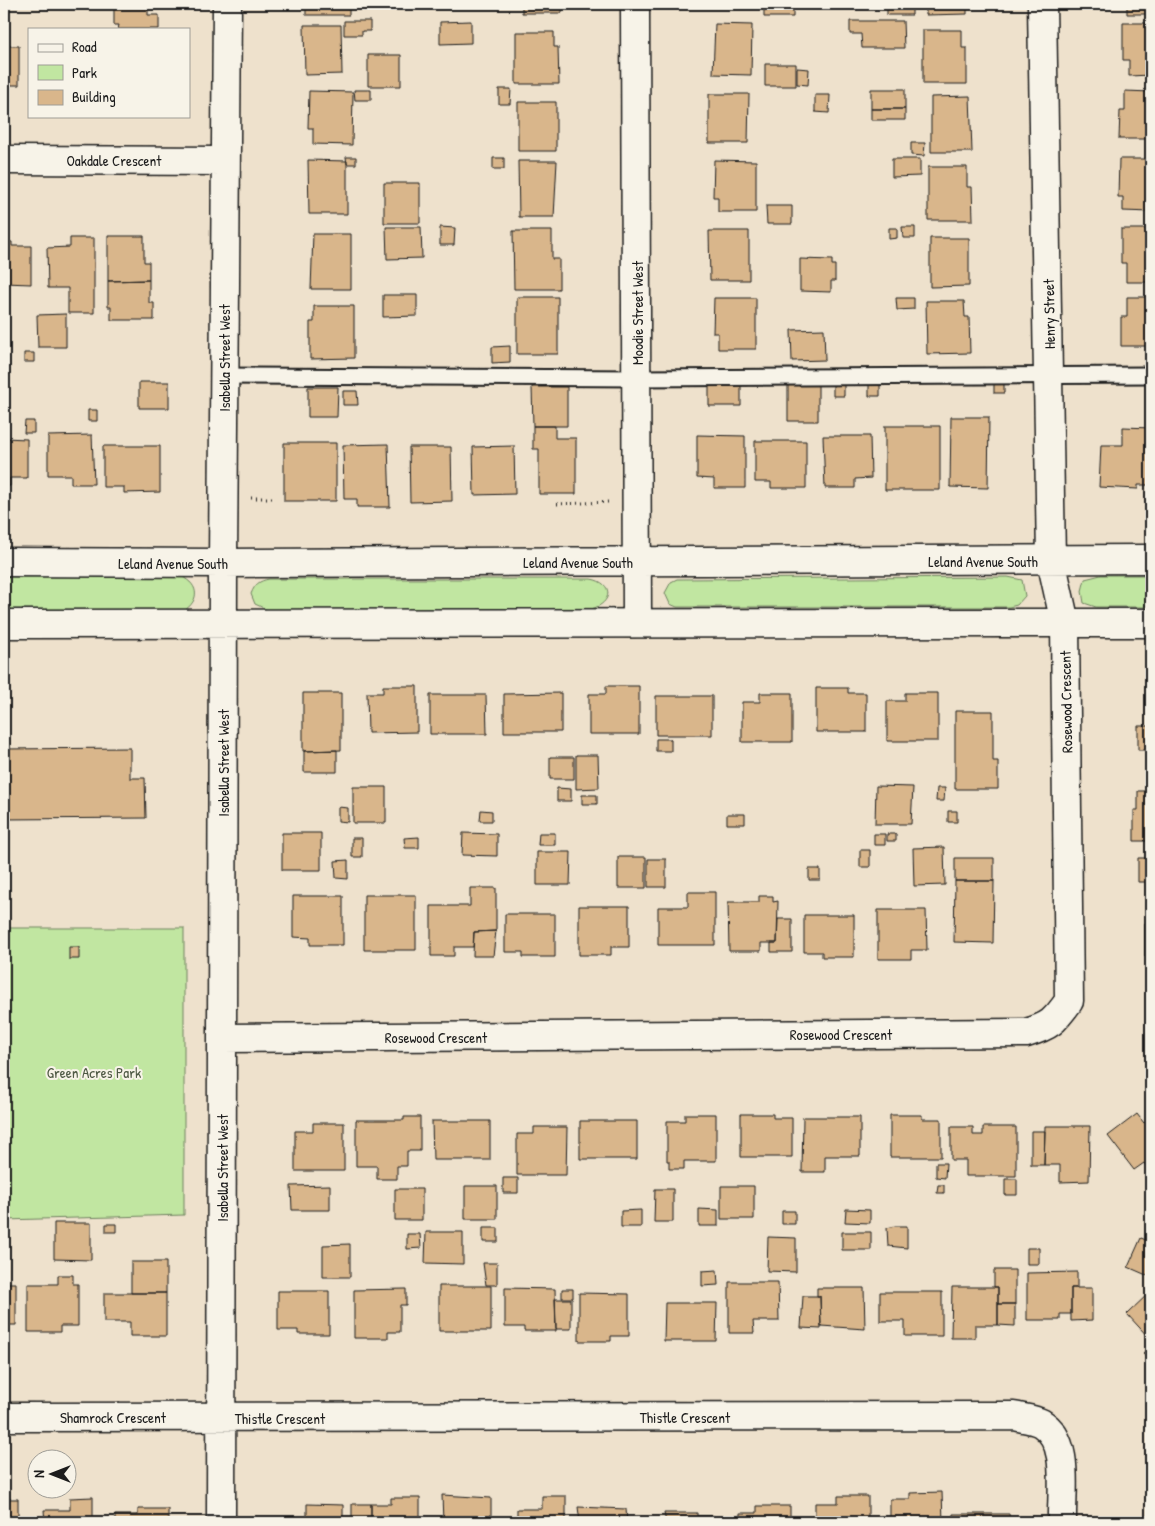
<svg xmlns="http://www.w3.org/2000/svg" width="1155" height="1526" font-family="'Patrick Hand',sans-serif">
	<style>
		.green { fill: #c1e6a1; stroke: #6e815e }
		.building { fill: #d9b68b; stroke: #1c1c1c }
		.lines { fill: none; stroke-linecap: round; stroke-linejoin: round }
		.lane-casing { stroke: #1c1c1c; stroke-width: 19 }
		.street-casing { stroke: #1c1c1c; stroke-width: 31 }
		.path { stroke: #1c1c1c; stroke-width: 3; stroke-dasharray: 1 4; stroke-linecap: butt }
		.lane { stroke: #f7f3e8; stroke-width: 15 }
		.street { stroke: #f7f3e8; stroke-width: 28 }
		.labels { text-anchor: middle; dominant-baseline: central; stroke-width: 4; stroke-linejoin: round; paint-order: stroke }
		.street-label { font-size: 15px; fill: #1c1c1c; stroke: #f7f3e8 }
		.park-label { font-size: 15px; fill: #4e5944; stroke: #f7f3e8 }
	</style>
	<rect width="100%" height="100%" fill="#eee1cc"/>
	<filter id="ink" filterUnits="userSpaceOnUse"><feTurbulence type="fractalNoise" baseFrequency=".02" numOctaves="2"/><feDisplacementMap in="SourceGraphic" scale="10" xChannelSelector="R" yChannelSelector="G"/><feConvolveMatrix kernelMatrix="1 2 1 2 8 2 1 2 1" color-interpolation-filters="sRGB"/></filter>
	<g filter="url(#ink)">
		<path class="green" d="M177,575c22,7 25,25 5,37l-178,-1v-34z
			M1101,575h50v32h-55l-12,-4 -2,-12 3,-12z
			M1008,577l14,3 3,16 -8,9 -8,2h-332l-7,-3 -5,-11 6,-11 6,-3z
			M269,579h322c23,4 22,24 0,30l-323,1 -13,-6 -4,-10c4,-10 8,-13 18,-15z
			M4,928h180v287l-180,5z"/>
		<path class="building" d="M114,4h34v11h11v14h-41l1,-4h-5z
			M306,4h43v11h-43z
			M522,4h40v9h-40z
			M714,4h38v3h-38z
			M764,4h29v13h-29z
			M926,4h41v10l-41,1z
			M1127,4h24v10h-24z
			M887,5h25v10h-25z
			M344,21h26v10h-8v4h-18z
			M471,21v22l-31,1v-22z
			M850,21h53l1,27h-42l-1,-14h-11z
			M1123,23h28v52l-22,1v-16h-6z
			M715,24l37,1 -1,50 -38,-1z
			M304,25h37l1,49 -37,1z
			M923,30h39v18h5v36h-44z
			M516,32h38v15h4l1,37h-43z
			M4,46h15v39h-15z
			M368,55h33v31h-33z
			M765,64h31v22h-31z
			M797,68l12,1 -1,16 -11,-1z
			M499,89h12l-1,15h-11z
			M871,89h34v20h-34z
			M354,90h17v10h-16z
			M309,91l44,1 -1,53 -39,-1v-16h-5z
			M1125,91l26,1v47h-32l1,-28h5z
			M709,94h40l-1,49h-39z
			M815,95h15l-1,18 -14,-1z
			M970,96l2,56h-41v-55z
			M518,102h38v49h-38z
			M871,109h34v11h-34z
			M911,143h14l-1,13 -13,-1z
			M346,157h10v7h-9z
			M493,158h11v11h-11z
			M892,159h28v17l-28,1z
			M1119,159h32v53l-28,-1v-14h-5z
			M308,160l39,1v53h-38z
			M714,160l42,1v51h-38v-15h-5z
			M518,161h39l-3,56h-35z
			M928,167h39v20h5l1,33h-45z
			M384,183h36v40h-36z
			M766,206h26v18h-25z
			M386,227h35l1,31 -35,1z
			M440,227l15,1 -1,17h-14z
			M902,227h13v11h-12z
			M889,228h8v10l-8,1z
			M1121,229h30v53h-25v-19h-5z
			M513,231h39v28h7v30h-45z
			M709,231h40v49h-39z
			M313,234h38v55h-40z
			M108,236h36v26h5v18l-41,1z
			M70,238h24v75h-26v-25h-20l-1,-40 23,-1z
			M930,238h39v48l-39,1z
			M4,241l8,1v4h19v38l-27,-1z
			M800,259l32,1v5h3v16h-4v11l-31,-1z
			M149,280v23h5v17h-43v-13h-3v-26z
			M383,295h34v21l-34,1z
			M517,297h41v57h-41z
			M1127,297h24v49h-30v-29h6z
			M714,298h42v51h-38v-16h-5z
			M896,298h18v11l-17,1z
			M926,301h38l1,16h4l1,36 -43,1z
			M314,306h40v52l-44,1v-37h4z
			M66,314v33h-28l-1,-32z
			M4,324h1v39h-1z
			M824,329l1,31 -33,1 -1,-31z
			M510,346v16l-18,1v-16z
			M24,353h10v9h-10z
			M869,381l11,1v14h-11z
			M994,381h10v12h-10z
			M139,382h30v26h-30z
			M709,382h32v24h-32z
			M833,382h11v14h-11z
			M788,384h30v37h-30z
			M308,387h30l-1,30h-29z
			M532,387h35v39h-34z
			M343,391h14l1,14h-15z
			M88,410h9v11h-9z
			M951,417h38l-1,71 -38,-1z
			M25,421h9v12h-10z
			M533,426h22v12h21v56h-37v-45h-6z
			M885,426h55v64h-55z
			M1123,427l28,1v57h-13v4l-39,-2 2,-42h22z
			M92,435l2,49h-23v-9h-23v-39z
			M697,435l48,1v52h-31v-9l-17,-1z
			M823,436h47l1,42 -16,1v9h-30z
			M4,438l23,1v39h-17v8h-6z
			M755,441h51v47h-35v-6h-16z
			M284,443h52v58h-52z
			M388,444l2,63h-33v-8h-13l-1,-54z
			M103,446h57v46l-36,1v-6h-21z
			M514,446l1,48 -41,1 -1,-48z
			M409,447h42l1,54 -42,1z
			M383,686h34v46l-49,1 -1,-40h16z
			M606,686h33v48h-50v-40h17z
			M816,688h32v5h18v39h-50z
			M303,693h38v57l-38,1z
			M561,693v39h-57v-38z
			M760,693h32v49h-50v-40h18z
			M905,693h33v48h-51v-40h18z
			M430,695h56l1,39h-57z
			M656,696h56v39h-56z
			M955,711h38v50h5v28h-43z
			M1138,726h13v49h-4v-25h-9z
			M656,739h15v12h-15z
			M130,748v30h15l1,40 -142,1v-70z
			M337,750v22h-33v-21z
			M576,755h22l1,33 -23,1z
			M550,757h24v22h-24z
			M876,786l37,1 -2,37h-36z
			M353,787h33v36h-33z
			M557,788l14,1v12h-14z
			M937,788h8l-1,13h-8z
			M1138,791h13v50h-17v-31h4z
			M582,795h15v9h-15z
			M338,807l10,1v14l-10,-1z
			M481,810l11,1v10h-12z
			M948,811h9v11h-9z
			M727,814h18v10h-18z
			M282,833h39v37h-39z
			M463,833l34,1v22l-35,-1z
			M539,833h16v12h-17z
			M874,834h11v11h-11z
			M887,834h9v7h-9z
			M419,837v11h-14l-1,-10z
			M352,838h10v19h-10z
			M944,847l1,38 -31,1 -1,-38z
			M860,850h10v17h-10z
			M537,852h34l-1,33h-33z
			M618,857h28v31h-28z
			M955,858h39v23h-39z
			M1138,858h13v49h-3l-2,-25h-8z
			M648,859h18v28h-18z
			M348,860v19l-12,-1 -1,-17z
			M809,869h11v11h-11z
			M955,881h39l-1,62 -39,-1z
			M470,888h26v43l-22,1 -1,15h-19v9h-23v-50h39z
			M688,892h27v53h-57v-38h30z
			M364,895h52v55h-52z
			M293,896h50v49h-33v-7l-17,-1z
			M759,896h14v6l5,-1 -1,42h-16v8h-32l-1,-49h31z
			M579,906h50v41h-18v8h-32z
			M878,910h48l1,40h-16v9h-33z
			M505,914h50v43h-32v-5h-18z
			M804,915h50v42h-32v-5h-18z
			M778,919h14v33h-21v-9h6z
			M1145,923h6v33h-6z
			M496,931l-3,25h-20l1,-24z
			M69,947h10v12h-10z
			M685,1114h31v47h-32v8h-15v-8h-2v-40h18z
			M741,1114h32v4h19v39h-51z
			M1137,1114l7,9 7,-5v49l-2,2 -5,-6 -10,7 -26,-34z
			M890,1115h32v4h19v38h-51z
			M404,1117h16v34h-13v15h-10v13h-20v-13h-21v-46h48z
			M803,1117h57v39h-35v16h-23z
			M432,1121h58v39h-57z
			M580,1121h57v38h-57z
			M313,1123h31v48h-49v-40h18z
			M1045,1126h45l-1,55 -29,1v-17h-16z
			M534,1127h33l-1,48h-49v-41h17z
			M951,1127h22v8h10v-8h33v49h-50v-16h-15z
			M1031,1131h14l-1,34h-13z
			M936,1163h10l-1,15 -9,-1z
			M503,1178h15v15h-15z
			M1005,1179h12v16h-12z
			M330,1185v25h-38l-1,-24z
			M938,1185h6v8h-7z
			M465,1186h32v33h-32z
			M721,1186h33v33h-33z
			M395,1189h27v31h-27z
			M655,1189h18v33h-19z
			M699,1209l19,1v16h-19z
			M846,1209l24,1v13l-25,-1z
			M641,1210v17h-20v-16z
			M782,1211h13v13h-13z
			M54,1223h37v37l-37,-1z
			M106,1224h10v8h-10z
			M895,1226h12v22l-19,-2 -1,-18z
			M483,1228h15v14h-15z
			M426,1232h37v32l-38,-1z
			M842,1232h29v18h-29z
			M407,1234h13l1,14 -14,1z
			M768,1237l28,1v34l-29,-1z
			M1141,1238l10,4v35l-23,-10z
			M350,1244v33h-27v-32z
			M1027,1248h12v16h-12z
			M131,1262h35v31h-35z
			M483,1263h14v22h-11z
			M717,1270l1,15 -16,1v-15z
			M994,1270h21v34h-17v-17h-4z
			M1077,1272v16h-6v26h-11v6h-33v-47z
			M58,1275h15v9h5v42h-18v6h-32v-48h30z
			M729,1282h49l1,39h-26l1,12h-25z
			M4,1283h12v42h-12z
			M439,1286h52v45h-52z
			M952,1287h46v38h-23v13h-24z
			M505,1288l50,1 1,42h-32v-4h-19z
			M817,1288h47l1,41 -44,-3 -1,-30h-3z
			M1071,1288h21v32l-21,1z
			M406,1289v16h-6v27h-12v6h-34v-48z
			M562,1289h11v9h-11z
			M278,1291h51v43h-31v-4h-20z
			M1151,1291v49l-24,-26z
			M880,1292h62v44h-37v-15h-25z
			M104,1293h62v43h-36v-14h-26z
			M579,1293l50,1v42h-18v5h-32z
			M803,1296h17l1,33 -20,-1z
			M555,1299h16v30h-15z
			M665,1303h52l-1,38h-52z
			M998,1304h17v22l-17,-1z
			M1151,1345v17l-8,-9z
			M942,1492l1,30h-53v-23h20v-6z
			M442,1495l49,3v24h-48z
			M542,1496h24v26h-49v-13h25z
			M838,1496h30v26h-53v-19h23z
			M93,1497v25h-48l-1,-12h26v-12z
			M391,1498h29v24h-49v-18h20z
			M4,1499h14v23h-14z
			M307,1504l36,1v17h-36z
			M352,1504h19v18h-19z
			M757,1506h33v16h-50v-9h17z
			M578,1507l48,2 1,13h-47z
			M138,1509h30v13h-53v-7h23z
			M664,1513h33v3h17v6h-48z
			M953,1514h56l1,8h-57z
			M284,1518h23v4h-23z"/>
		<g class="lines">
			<g class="lane-casing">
				<path id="lane" d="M224,376l413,2 514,-3"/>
			</g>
			<g class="street-casing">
				<path id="street" d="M635,4l2,619
					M4,160l221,1
					M4,562l219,1 928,-4
					M4,624l1147,-1
					M222,1038l804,-5c24,-7 28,-11 43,-32l-4,-378 -14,-63 -9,-556
					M4,1417l1010,-1c8,2 20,3 27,7 30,18 20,69 21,99
					M221,1522l2,-959 4,-559"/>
			</g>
			<path class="path" d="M251,498h25
				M557,504l52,-2"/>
			<use href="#lane" class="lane"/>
			<use href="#street" class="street"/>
		</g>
	</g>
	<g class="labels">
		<g class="street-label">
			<text x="114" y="160">Oakdale Crescent</text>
			<text transform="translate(637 313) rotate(-90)">Moodie Street West</text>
			<text transform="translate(1049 314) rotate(-91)">Henry Street</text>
			<text transform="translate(224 358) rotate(-90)">Isabella Street West</text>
			<text x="983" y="561">Leland Avenue South</text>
			<text x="578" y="562">Leland Avenue South</text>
			<text x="173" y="563">Leland Avenue South</text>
			<text transform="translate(1066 702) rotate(-91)">Rosewood Crescent</text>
			<text transform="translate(223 763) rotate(-90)">Isabella Street West</text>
			<text x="841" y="1034">Rosewood Crescent</text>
			<text x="436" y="1037">Rosewood Crescent</text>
			<text transform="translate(222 1168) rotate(-90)">Isabella Street West</text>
			<text x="113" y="1417">Shamrock Crescent</text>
			<text x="685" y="1417">Thistle Crescent</text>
			<text x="280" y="1418">Thistle Crescent</text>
		</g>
		<g class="park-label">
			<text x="94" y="1072">Green Acres Park</text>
		</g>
	</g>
	<rect width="1155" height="1526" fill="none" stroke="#f7f3e8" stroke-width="20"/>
	<rect x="10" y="10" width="1135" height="1506" fill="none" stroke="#1c1c1c" stroke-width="2" filter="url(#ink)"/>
	<rect x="28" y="28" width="162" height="90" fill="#f7f3e8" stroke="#9f9d96"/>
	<rect x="38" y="44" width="25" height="8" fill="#f7f3e8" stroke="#9f9d96"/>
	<text x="72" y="52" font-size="15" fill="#1c1c1c">Road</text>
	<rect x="38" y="65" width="25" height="15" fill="#c1e6a1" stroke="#9f9d96"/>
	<text x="72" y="78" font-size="15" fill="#1c1c1c">Park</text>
	<rect x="38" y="90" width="25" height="15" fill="#d9b68b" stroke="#9f9d96"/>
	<text x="72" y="102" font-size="15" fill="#1c1c1c">Building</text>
	<g transform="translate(52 1474) rotate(270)"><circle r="24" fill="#f7f3e8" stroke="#9f9d96"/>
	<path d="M0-4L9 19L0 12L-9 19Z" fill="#1c1c1c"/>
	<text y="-8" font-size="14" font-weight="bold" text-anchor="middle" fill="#1c1c1c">N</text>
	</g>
</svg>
